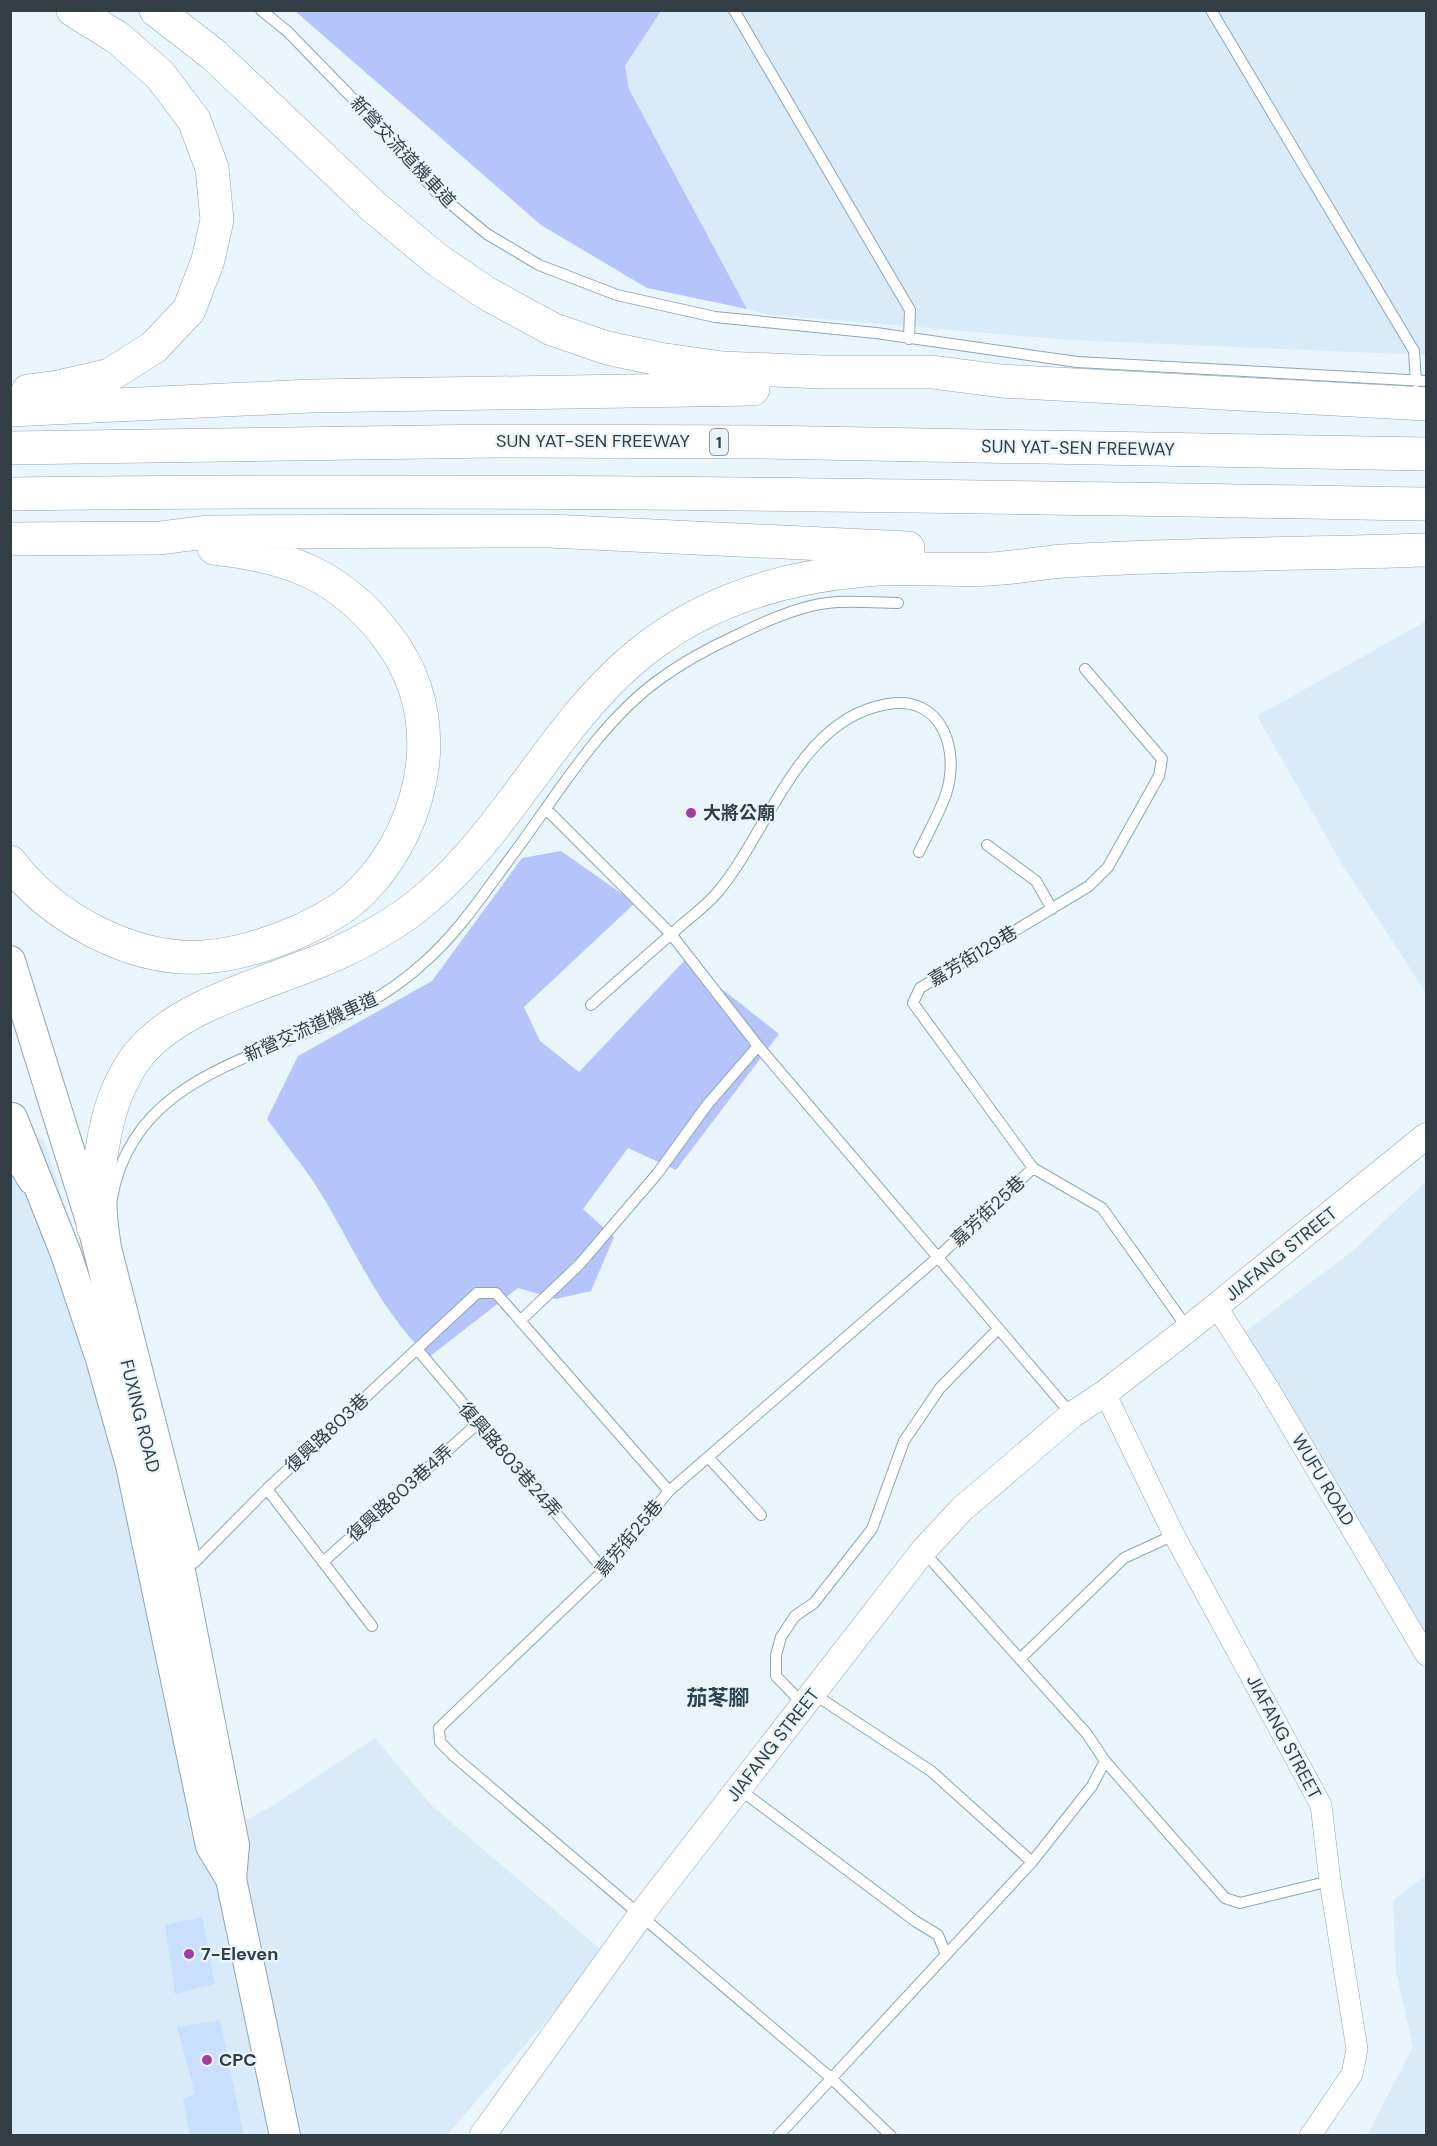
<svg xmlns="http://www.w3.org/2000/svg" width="1437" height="2146" font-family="'DM Sans','Noto Sans TC',sans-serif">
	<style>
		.built { fill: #d9ebf8 }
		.green { fill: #b6c4fc }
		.building { fill: #c9dffd }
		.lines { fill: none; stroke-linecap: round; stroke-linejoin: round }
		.service-casing { stroke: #8ea5b5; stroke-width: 12 }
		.minor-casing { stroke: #8ea5b5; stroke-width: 22 }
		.tertiary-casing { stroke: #8ea5b5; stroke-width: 27 }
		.secondary-casing { stroke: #8ea5b5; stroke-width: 32 }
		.motorway-casing { stroke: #8ea5b5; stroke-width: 34 }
		.service { stroke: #fff; stroke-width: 10 }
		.minor { stroke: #fff; stroke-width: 21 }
		.tertiary { stroke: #fff; stroke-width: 26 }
		.secondary { stroke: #fff; stroke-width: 30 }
		.motorway { stroke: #fff; stroke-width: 33 }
		.poi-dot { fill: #a53d9f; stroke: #eaf4fb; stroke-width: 2 }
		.labels { text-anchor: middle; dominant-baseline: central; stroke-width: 4.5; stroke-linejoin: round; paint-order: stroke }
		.shield { fill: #eaf4fb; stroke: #6a747b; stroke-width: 1.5 }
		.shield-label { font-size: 16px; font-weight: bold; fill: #333d44 }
		.street-label { font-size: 18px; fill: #333d44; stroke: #eaf4fb }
		.poi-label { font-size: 18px; font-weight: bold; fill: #333d44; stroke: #eaf4fb; text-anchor: start }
		.quarter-label { font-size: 21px; font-weight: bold; fill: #2d424f; stroke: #eaf4fb }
	</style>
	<rect width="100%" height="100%" fill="#eaf4fb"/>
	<path class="built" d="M661,11h765v344l-358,-15 -302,-26 -19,-5 -118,-220 -4,-22z
		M1426,621v372l-84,-129 -85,-148z
		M11,1133l32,5 75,232 112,459 42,-23 103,-68 56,67 174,148 -158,182 -436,1z
		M1426,1181v477l-185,-323 112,-84z
		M1426,1875v260h-59l46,-88 -17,-76 -3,-71z"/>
	<path class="green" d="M295,11h366l-36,55 4,23 118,220 -100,-21 -106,-63z
		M561,851l74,52 -111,104 16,34 39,31 106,-112 94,74 -103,136 -48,-22 -45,61 31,28 -23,54 -35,8 -38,-11 -89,69c-54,-50 -78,-119 -118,-179 -14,-20 -30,-39 -44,-59l31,-63 134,-75 90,-123z"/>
	<path class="building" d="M202,1917l13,67 -40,10 -10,-69z
		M220,2020l24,116h-54l-7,-37 12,-5 -18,-67z"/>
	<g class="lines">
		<g class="service-casing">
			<path id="service" d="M261,10l26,21 79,81 70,80 51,42 52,31 78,30 98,22 161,16 201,29 349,19
				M734,10l176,300 -1,29
				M1211,10l203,341 2,31
				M1085,669l77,90 -3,17 -51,91 -19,19 -169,102 -7,15 120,165 69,40 86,121
				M546,809l125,125 87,112 314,369
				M987,845l49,36 16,28
				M591,1005c28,-25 56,-50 85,-75 13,-12 29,-23 41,-37 52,-61 81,-175 171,-189 55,-9 72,47 58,90 -7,20 -18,39 -27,58
				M10,1162l16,25
				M520,1321l59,-56 78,-91 50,-69 51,-59
				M417,1349l187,221
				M708,1457l53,58
				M267,1489l105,137
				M923,1551l164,183 18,27 120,137 15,5 90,-22
				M196,1560l-80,-313c-2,-15 -6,-34 -4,-49 21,-121 145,-139 236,-184 27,-14 50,-28 72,-48 39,-33 66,-76 97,-117 41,-56 85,-129 143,-170 23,-17 49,-31 75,-43 28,-14 61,-29 92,-33 23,-3 48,0 71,0
				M323,1562l154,-138
				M194,1563l73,-74 210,-196h19l173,198
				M1021,1658l103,-100 50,-23
				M812,1693l119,78 101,91
				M803,1704l-27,-28v-21l5,-18 14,-21 19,-13 58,-74 32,-88 36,-53 58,-59
				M739,1789l176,132 23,14 8,20
				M778,2136l254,-274 60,-76 13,-25
				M891,2136l-60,-58 -376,-321 -15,-15 -1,-14 165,-158 65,-79 268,-233 96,-90"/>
		</g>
		<g class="minor-casing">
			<path id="minor" d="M1216,1306l53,83 157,266
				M1105,1393l69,142 147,270 9,76 27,168 -5,25 -42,62"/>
		</g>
		<g class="tertiary-casing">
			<path id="tertiary" d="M482,2136l158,-220 283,-365 39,-42 110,-94 33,-22 83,-64 238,-193"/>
		</g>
		<g class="secondary-casing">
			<path id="secondary" d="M10,961l83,266 88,349 53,269 -3,34 54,257
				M12,1118l54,136 35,105 30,106 80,381 20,33"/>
		</g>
		<g class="motorway-casing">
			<path id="motorway" d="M156,10l58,45 160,152 62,52 50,34 66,36 55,19 52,11 63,9 100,4h110l69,9 425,23
				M28,391l30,-4 52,-12 44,-28 35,-37 19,-50 9,-40 -5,-52 -18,-48 -34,-45 -42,-37 -45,-28
				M10,410l301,-14 442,-7
				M10,448l486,-7 265,1 665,12
				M10,494c473,-6 945,2 1416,10
				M10,539l150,-1 47,-6 342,-1 359,17
				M10,862c42,56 122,99 192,95 48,-2 127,-32 161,-67 34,-35 55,-81 60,-129 4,-47 -8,-89 -37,-126 -46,-60 -98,-79 -172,-87
				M10,1128l10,14
				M93,1227c5,-43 7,-89 22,-130 5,-13 15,-32 24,-43 42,-52 138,-73 197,-100 24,-11 51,-26 72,-41 93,-68 138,-179 224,-253 66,-57 148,-83 234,-90 41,-4 83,1 124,-1 24,-1 49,-6 73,-8 121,-7 243,-7 363,-11"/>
		</g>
		<use href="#service" class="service"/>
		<use href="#minor" class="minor"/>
		<use href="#tertiary" class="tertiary"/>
		<use href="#secondary" class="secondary"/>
		<use href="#motorway" class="motorway"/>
	</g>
	<g class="poi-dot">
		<circle cx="691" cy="813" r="6"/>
		<circle cx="189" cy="1954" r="6"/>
		<circle cx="207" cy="2060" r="6"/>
	</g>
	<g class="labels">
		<rect class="shield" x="710" y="429" width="18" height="26" rx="4.5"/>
		<g class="shield-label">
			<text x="719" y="442">1</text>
		</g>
		<g class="street-label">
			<text transform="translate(403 152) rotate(47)">新營交流道機車道</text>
			<text x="593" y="441">SUN YAT-SEN FREEWAY</text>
			<text transform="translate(1078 448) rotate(1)">SUN YAT-SEN FREEWAY</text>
			<text transform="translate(973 956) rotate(-31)">嘉芳街129巷</text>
			<text transform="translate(311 1027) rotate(-24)">新營交流道機車道</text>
			<text transform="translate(988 1211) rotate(-43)">嘉芳街25巷</text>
			<text transform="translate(1281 1254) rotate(-39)">JIAFANG STREET</text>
			<text transform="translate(140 1416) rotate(76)">FUXING ROAD</text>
			<text transform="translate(327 1433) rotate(-43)">復興路803巷</text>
			<text transform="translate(510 1460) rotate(49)">復興路803巷24弄</text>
			<text transform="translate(1323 1480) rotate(59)">WUFU ROAD</text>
			<text transform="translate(400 1493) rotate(-42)">復興路803巷4弄</text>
			<text transform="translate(629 1538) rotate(-50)">嘉芳街25巷</text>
			<text transform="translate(1284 1737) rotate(62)">JIAFANG STREET</text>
			<text transform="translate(773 1745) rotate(-52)">JIAFANG STREET</text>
		</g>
		<g class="poi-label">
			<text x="703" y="813">大將公廟</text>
			<text x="201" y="1954">7-Eleven</text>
			<text x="219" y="2060">CPC</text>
		</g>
		<g class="quarter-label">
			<text x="718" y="1698">茄苳腳</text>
		</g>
	</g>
	<rect width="1437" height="2146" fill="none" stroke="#333d44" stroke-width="24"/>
</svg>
